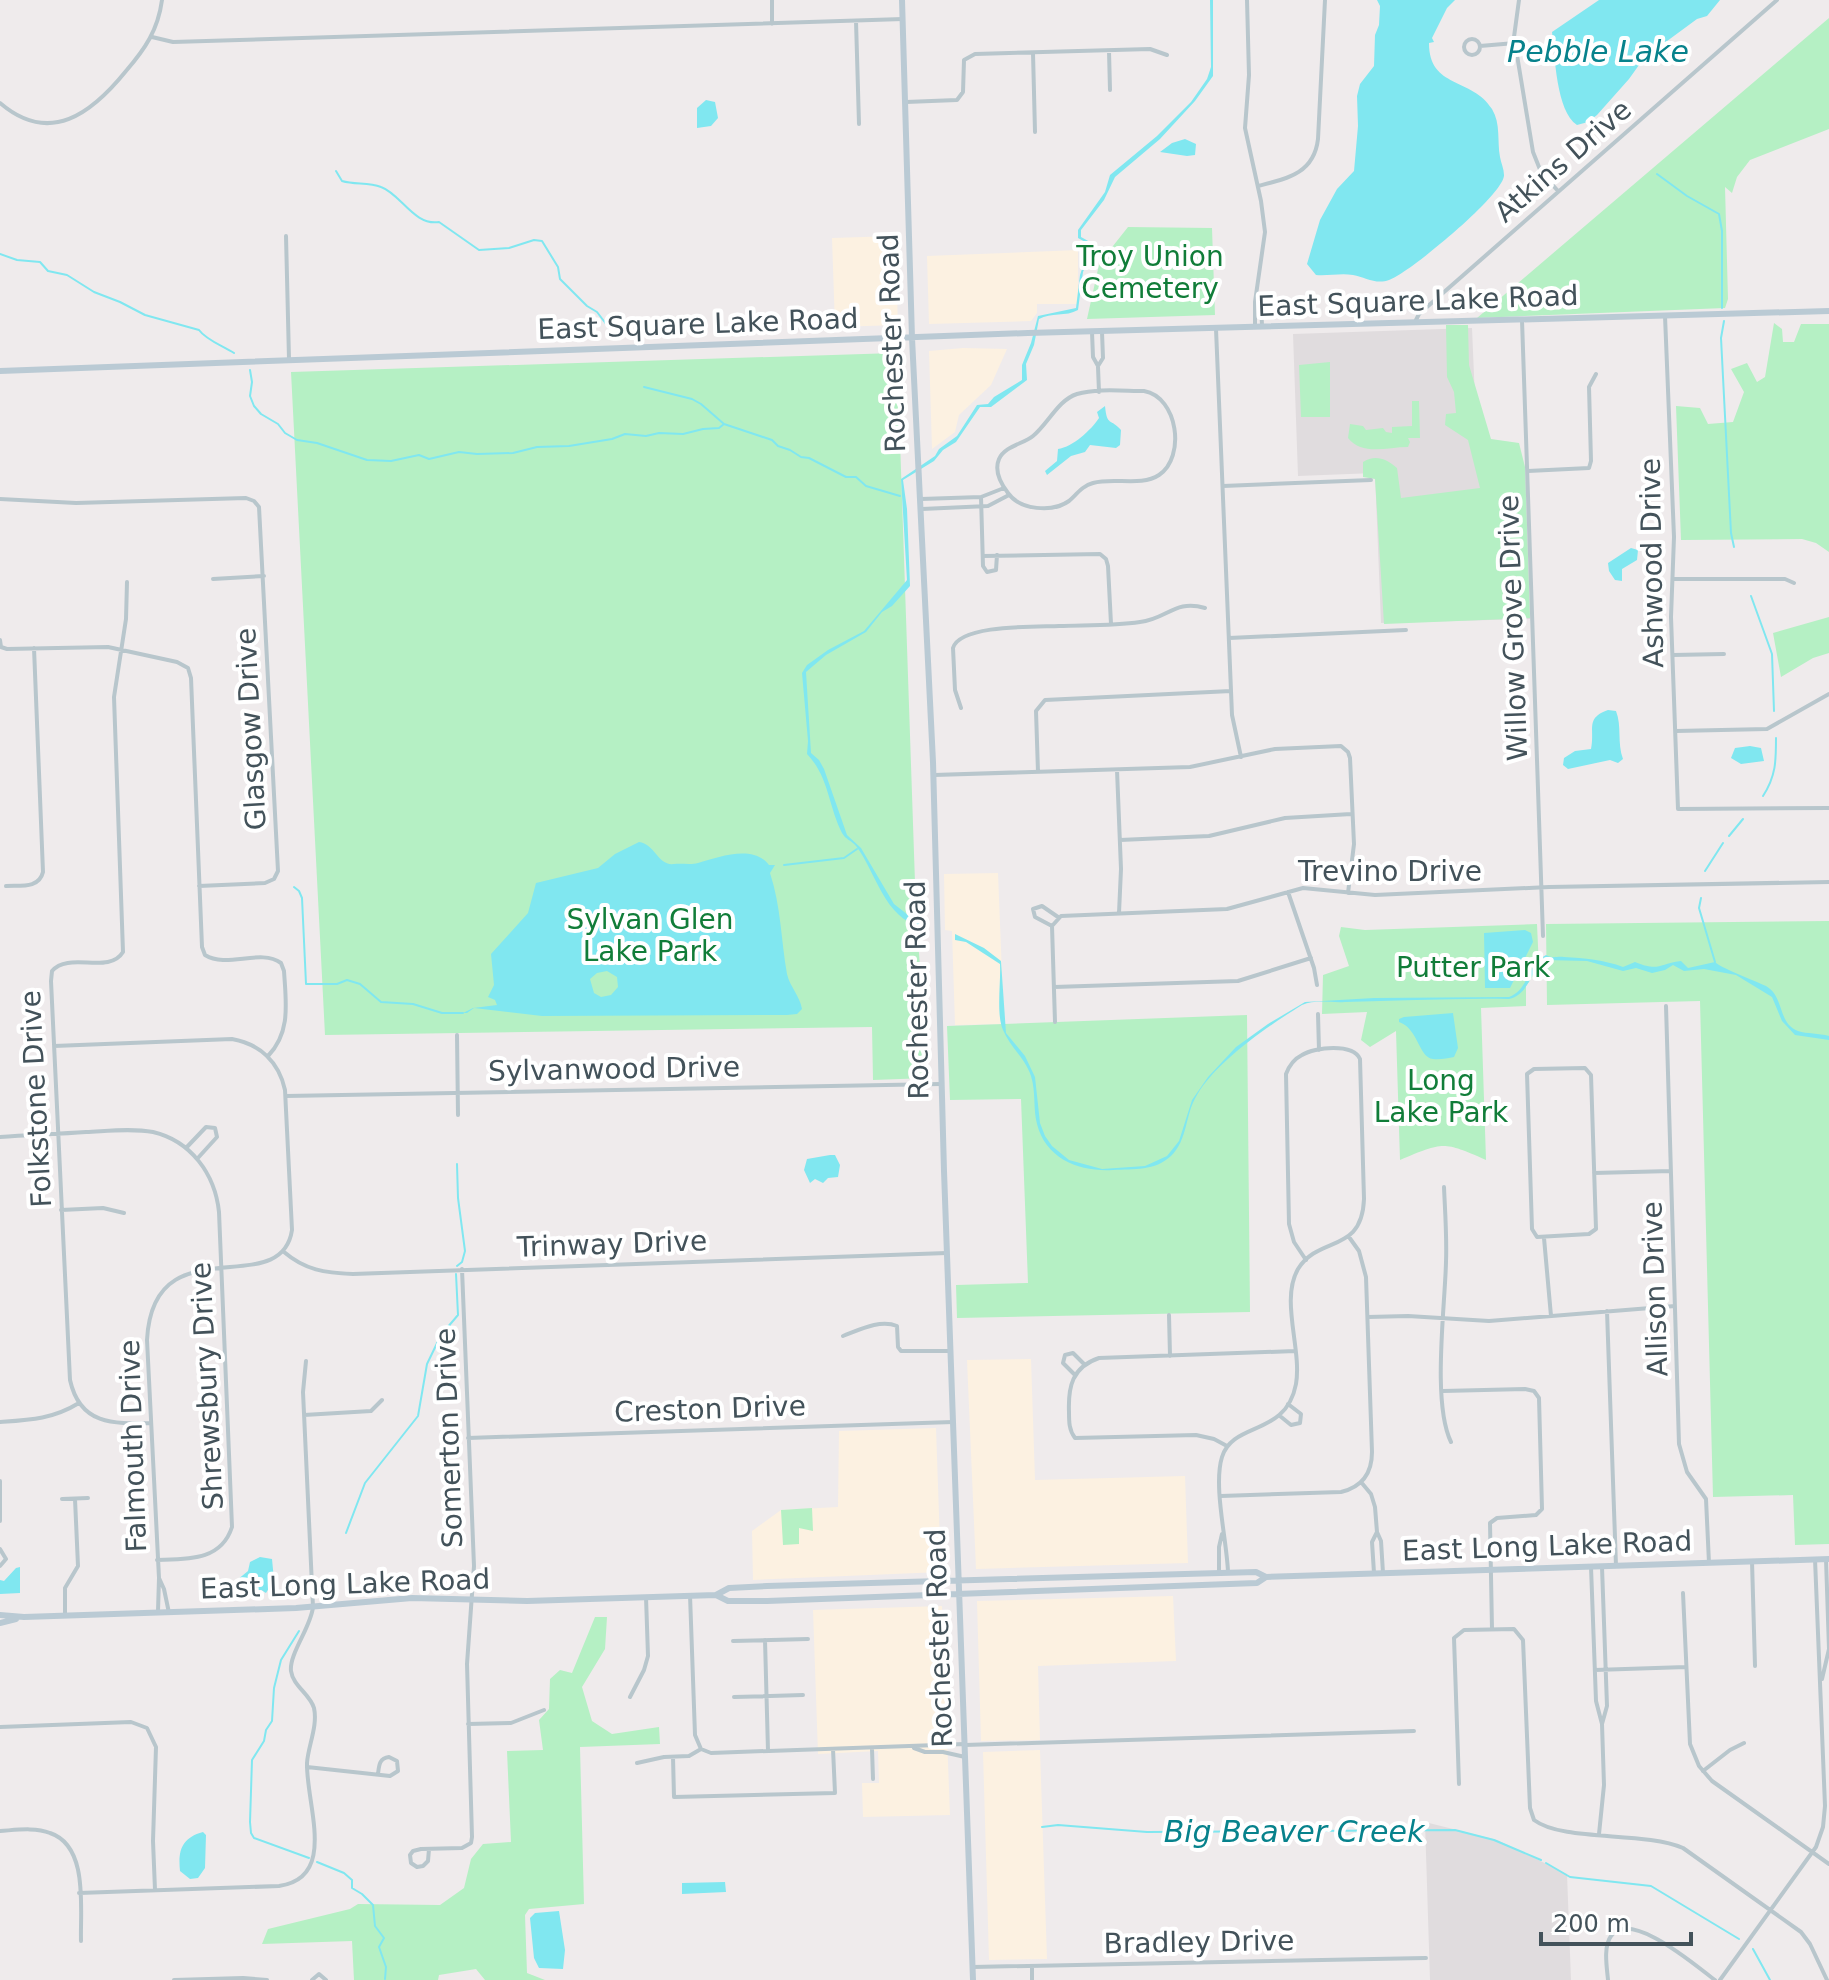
<svg xmlns="http://www.w3.org/2000/svg" width="1829" height="1980" font-family="'DejaVu Sans',sans-serif">
	<style>
		.commercial { fill: #fcf1e1 }
		.education { fill: #e0dcde }
		.green { fill: #b5f0c4 }
		.water { fill: #80e7f0; fill-rule: evenodd }
		.lines { fill: none; stroke-linecap: round; stroke-linejoin: round }
		.stream { stroke: #80e7f0; stroke-width: 2 }
		.minor { stroke: #b8c6cc; stroke-width: 4 }
		.secondary { stroke: #bacad4; stroke-width: 6 }
		.labels { text-anchor: middle; dominant-baseline: central; stroke-width: 8; stroke-linejoin: round; paint-order: stroke }
		.street-label { font-size: 28px; fill: #43525a; stroke: #fff }
		.park-label { font-size: 28px; fill: #117d39; stroke: #fff }
		.water-label { font-size: 30px; font-style: italic; fill: #07828c; stroke: #fff }
	</style>
	<rect width="100%" height="100%" fill="#efebec"/>
	<path class="commercial" d="M895,236l3,89 -63,2 -3,-89z
		M1078,250v54h-41v9l-6,8 -102,3 -2,-68z
		M963,348l44,1 -16,36 -32,30 -4,17 -23,17 -3,-98z
		M998,873l6,151 -49,1 -3,-94 -7,-1 -1,-56z
		M1031,1359l4,121 150,-4 3,87 -212,6 -9,-209z
		M936,1428l5,144 -188,8 -1,-49 29,-21 57,-3 1,-76z
		M1173,1596l3,65 -138,5 2,74 -59,1 -4,-140z
		M942,1606l8,209 -87,2 -1,-34h17l-1,-32 -60,3 -5,-144z
		M1040,1750l7,209 -58,1 -6,-208z"/>
	<path class="education" d="M1472,328l6,141 47,-2 5,152 -149,4 -6,-150 -77,3 -5,-142z
		M1425,1822l72,18 70,34 4,106h-141z"/>
	<path class="green" d="M1829,18v111l-79,31 -13,17 -5,16 -7,-6 3,112 -3,9 -248,10z
		M1128,227l84,1 3,87 -128,4 15,-68h7z
		M1774,323l8,6 1,13h11l7,-18h28v228l-13,-9 -14,-4 -121,1 -5,-134 24,2 8,16 25,-2 11,-30 -13,-23 16,-6 10,19 8,-5z
		M1446,325h22l1,40 22,74 28,4 6,24 5,151 -146,6 -9,-145 -12,-2v-15c12,-8 24,-3 34,6l4,30 79,-10 -12,-48 -23,-15 1,-11 10,-1 -2,-21 -7,-15z
		M895,353l3,28 18,531 12,166 -55,2 -1,-53 -547,8 -34,-663z
		M1330,362v55h-29l-2,-52z
		M1412,401h7l1,37h-12l2,4 -2,5c-21,0 -46,9 -60,-9l2,-14 13,2 3,4 17,-2 3,4 6,1v-6l20,-1z
		M1829,617v36l-16,5 -32,19 -8,-44z
		M1829,921v623l-34,1 -2,-50 -80,2 -13,-496 -153,4 -1,-81z
		M1537,924l2,44 -13,18v20l-45,2 5,152c-44,-19 -42,-18 -86,0l-4,-129 -26,16 -9,-7 6,-28 -45,2 1,-39 26,-9 -10,-30 2,-9 24,3z
		M1247,1015l3,297 -293,6 -1,-33 72,-2 -7,-184 -71,1 -3,-74z
		M812,1508l1,23 -14,-3v16l-16,1 -2,-35z
		M595,1617h12l-2,32 -23,38 10,34 20,13 47,-7 1,17 -80,3 4,157 -55,5 -4,6 2,58 18,7h-60l-9,-11 -37,6 -1,5h-84l-2,-39 -90,3 6,-15 82,-20 8,-5 82,1 24,-17 7,-29 12,-15 28,-2 -4,-91 36,-1 -4,-30 10,-11 1,-30 10,-9 12,3z"/>
	<path class="water" d="M1210,0h3v76l-18,25 -35,38 -45,38 -11,23 -23,30v7l9,5 3,6 -10,24 -5,38c-12,7 -27,2 -39,9l-5,26 -8,19 1,16 -36,27h-11l-24,35 -13,8 -9,11 -31,19 4,29 3,77 -18,20 -10,6 -16,20 -40,23 -20,17 5,81 8,7 5,9 23,66 14,13 33,56 14,11 13,5v6c-36,-6 -46,-56 -65,-80 -5,-6 -10,-6 -14,-13 -14,-28 -13,-56 -35,-79l1,-13 -6,-68 5,-8 21,-15 36,-19 43,-51 -6,-101 34,-23 4,-7 18,-13 20,-31 11,-1 6,-7 28,-17v-15l9,-22 7,-27 38,-8 4,-33 8,-24 -1,-8 -9,-5v-8l27,-38 5,-17 47,-39 34,-34 16,-23 4,-12z
		M1377,0h78l-8,8 -15,30 2,4 -5,1c0,46 43,34 63,66 9,15 5,32 8,48 1,6 4,12 4,18 1,19 -96,99 -115,105 -13,5 -24,-3 -36,-5 -12,-2 -25,1 -37,0l-9,-11 13,-44 17,-31 17,-18 4,-45 -1,-30 3,-12 14,-18 1,-31 4,-10 1,-19z
		M1599,0h121l-13,16 -10,3 -53,39 -15,21 -32,36 -9,7 -11,3c-21,-14 -22,-69 -25,-93z
		M706,100l9,2 3,16 -7,8 -14,2v-20z
		M1185,139l11,5 -1,11 -8,1 -27,-4 12,-9z
		M1105,406c2,21 6,12 16,24l-1,15 -4,3 -26,-3 -5,7 -14,4 -24,19 -2,-4 12,-10 1,-12c15,-2 33,-19 41,-31l-2,-6z
		M1631,548l7,2 -1,10 -15,9v12l-7,-1 -6,-9 -1,-8z
		M1608,710l8,1c6,15 1,32 7,48l-5,4 -8,-3 -42,9 -5,-4 1,-7 11,-7 16,-2c4,-20 -6,-31 17,-39z
		M1750,746l11,2 3,13 -23,3 -10,-6 4,-10z
		M639,842c16,2 19,24 35,22 7,-1 17,1 24,-1 21,-6 55,-19 71,2h6l-5,8c11,33 11,67 17,101 3,13 13,22 15,35l-5,5 -10,1 -245,1 -68,-8 -7,5h-4l10,-5 24,-3 -2,-5 -7,-3 6,-12 -3,-31 37,-41 8,-30 62,-15 17,-14zM607,971l10,6 1,10 -7,8 -10,2 -7,-4 -4,-14 7,-6z
		M1525,930l6,3 2,9 -23,46h-25l-1,-55z
		M955,934l29,14 17,13 5,72 19,23 10,21 5,46 5,13 7,10 17,14 33,9 43,-3 22,-10 12,-15 13,-41 16,-23 28,-30 32,-23 37,-22 69,-4 135,-1c20,-7 18,-33 37,-42 7,4 10,1 18,2 20,1 41,3 59,10l12,-5c25,10 22,2 46,-1l7,7 27,-6c4,5 40,19 51,24 19,11 11,37 32,45 9,3 21,2 31,5v4l-34,-5 -13,-14 -10,-24 -36,-22 -32,-6 -20,2 -11,-6 -8,5 -13,3 -16,-5 -13,3 -36,-10 -42,-1c-16,12 -16,35 -36,39 -54,-1 -109,2 -164,3 -15,1 -29,-3 -43,3 -34,21 -85,56 -105,90 -12,19 -9,45 -26,61 -16,15 -37,13 -58,14 -32,2 -67,-10 -76,-46 -4,-15 -1,-32 -6,-48 -6,-18 -21,-29 -28,-46 -7,-16 -2,-48 -3,-66l-34,-22 -11,-2z
		M1453,1013l5,35 -4,9c-6,1 -14,3 -21,2 -14,-1 -15,-31 -34,-37v-3l5,-2z
		M830,1155h5l5,10 -2,12 -10,1 -5,5 -8,-4 -5,4 -6,-13 3,-11z
		M260,1557l12,2 2,21 -8,13 -5,-3h-24v-10l11,-9 2,-9z
		M20,1567v26l-20,1v-14l4,1 12,-13z
		M203,1832l3,3 -1,33 -7,10 -8,1 -10,-8c-2,-20 1,-33 23,-39z
		M725,1882l1,10 -44,2v-11z
		M559,1911l6,39 -2,19 -24,-1 -5,-10 -4,-40 5,-5z"/>
	<g class="lines">
		<path class="stream" d="M336,171l6,10c13,4 26,1 39,6 20,7 33,39 58,35l40,28 30,-2 25,-8 8,1 16,26 2,12 27,27 10,6 16,21
			M1657,174l30,22 32,18 3,17v77
			M0,254l17,6 23,2 8,9 19,4 27,17 26,10 25,13 54,15c7,10 24,16 35,23
			M1724,321l-3,17 10,195 3,14
			M250,370l2,12 -2,14 4,10 7,8 17,10 7,9 12,7 20,3 50,17 24,1 28,-6 10,4 30,-7 18,2 36,-1 24,-6 32,-1 43,-7 13,-5 21,2 13,-3 24,1 20,-5 16,-1 5,-4
			M644,387l48,12 9,5 23,20 48,16 6,6 12,4 11,7 8,1 37,19h10l10,9 34,10
			M1751,596l21,58 2,57
			M1763,796c13,-20 13,-35 13,-58
			M1729,836l14,-17
			M784,865l60,-7 13,-9
			M1705,871l18,-28
			M294,887l5,4 3,7 4,86h31l10,-4 13,4 21,18 32,2 29,9h21
			M1701,898l-2,10 16,54
			M457,1164l1,34 7,53 -3,11 -5,4
			M346,1533l19,-50 53,-67 9,-52 14,-29 17,-20 -2,-41
			M299,1631l-18,29 -7,28 -2,33 -6,9 -2,11 -12,19 -2,62 1,11 3,5 55,20
			M1042,1827l16,-2 89,7 308,-2 39,10 47,20
			M317,1862l27,11 8,7v8l10,6 11,11 2,21 9,12 -5,9 7,20 -1,12
			M1546,1863l24,14 81,9 88,53
			M1753,1949l17,31"/>
		<path class="minor" d="M772,0v24
			M1247,0l2,75 -4,53 16,73 4,31 -10,70v24
			M1519,0l-5,37 19,115 8,20 17,19
			M856,21l3,103
			M152,37l21,5 730,-23
			M1464 47a8 8 0 1 1 16 0a8 8 0 1 1-16 0Z
			M1480,46l35,-3
			M1109,51l1,39
			M1033,53l2,79
			M906,102l51,-2 6,-8 1,-32 11,-6 175,-5 17,6
			M0,103c50,43 92,10 126,-32 19,-22 32,-41 36,-71
			M1258,186c28,-7 56,-12 60,-47l7,-139
			M286,236l3,123
			M1259,296l2,6 1,24
			M1665,316l9,221 -3,80 7,192 151,-1
			M1522,320l21,616
			M1415,322l4,-8 358,-314
			M1216,329l16,386 9,42
			M1092,332l1,25 5,9 5,-8 -1,-26
			M1098,367l1,25
			M1144,391c34,6 42,66 15,84 -18,12 -45,2 -66,8 -11,3 -16,11 -24,18 -17,12 -49,9 -61,-8 -7,-9 -14,-22 -9,-34 6,-13 24,-15 34,-23 15,-12 25,-36 44,-42 20,-6 47,-3 67,-3z
			M1528,471l61,-3 2,-7 -2,-74 7,-13
			M1223,486l148,-6
			M981,497l2,69 4,6 9,-2 1,-15
			M0,499l76,4 170,-5 8,3 5,6 19,364 -4,8 -9,4 -66,3
			M921,499l60,-2 23,-9
			M922,509l66,-3 21,-11
			M983,556l117,-2 6,5 2,7 3,58
			M213,579l51,-3
			M1673,579h112l9,4
			M127,582l-1,37 -12,78 9,255c-14,23 -54,-1 -71,19l-1,10 19,399c10,45 43,44 81,43
			M1229,638l177,-8
			M0,640l1,7 6,2 101,-2 69,15 11,6 3,10 11,269 3,8c22,14 55,-7 76,8l3,8c2,32 7,61 -16,85
			M1673,655l51,-1
			M961,708l-6,-18 -2,-42c7,-24 84,-21 106,-22 27,-1 54,0 81,-4 27,-3 35,-23 65,-14
			M1676,731l91,-2 62,-35
			M1117,770l4,99 -2,44
			M1038,772l-2,-61 9,-11 186,-9
			M934,775l256,-8 85,-18 66,-3 7,6 2,6 4,86 -6,49
			M1120,840l89,-4 76,-18 66,-4
			M6,886c14,-1 33,3 37,-14l-9,-224
			M1288,892l26,76 3,17
			M1052,926l-17,-9 -2,-8 9,-3 16,11
			M1054,987l184,-6 73,-23
			M1666,1006l13,438 8,28 19,27 3,64
			M1318,1014l1,36
			M1055,1022l-3,-96 9,-10 166,-7 76,-21 72,7 174,-8 280,-5
			M457,1035l1,80
			M54,1046l178,-7c28,5 47,23 53,51l7,140c-11,73 -139,-8 -145,110l12,238
			M1585,1068l6,7 5,154 -7,5 -52,3 -5,-8 -5,-155 7,-5z
			M286,1096l655,-12
			M0,1137c29,-2 57,-3 86,-5 22,-1 46,-4 67,0 38,9 62,42 66,80l13,315c-11,34 -44,32 -75,33
			M186,1148l20,-21 9,1 2,9 -20,22
			M1594,1173l77,-2
			M1444,1187c1,24 3,50 2,75 -1,45 -14,141 5,180
			M61,1210l42,-2 21,5
			M1544,1238l7,78
			M284,1252c21,18 41,21 69,22l594,-21
			M1607,1311l9,255
			M1169,1315l1,41
			M1368,1317l40,-1 81,5 186,-15
			M843,1336c16,-6 37,-17 54,-10l1,21 3,4h49
			M1075,1375l-12,-12 2,-8 8,-2 12,12
			M1443,1391l82,-2 9,2 5,7 3,111 -6,6 -39,3 -7,5 2,106
			M304,1415l67,-4 11,-11
			M1280,1416l11,9 9,-2 1,-9 -13,-10
			M0,1422c30,-2 53,-3 79,-19
			M468,1438l485,-16
			M1227,1446l-13,-7 -18,-4 -121,3c-6,-8 -6,-16 -6,-26 -1,-25 3,-45 30,-54l196,-7
			M0,1481v40
			M1361,1482l10,12 4,13 2,25 4,9 2,32
			M1221,1496l120,-4c21,-5 31,-19 31,-40l-6,-175 -7,-26 -10,-14
			M62,1499l26,-1
			M0,1549l6,10 -6,7
			M1752,1561l3,105
			M1591,1567l5,134 6,23 2,61 -5,49
			M1219,1572v-25l3,-13
			M1228,1572c-1,-31 -15,-86 -6,-115 11,-36 64,-20 74,-73 6,-35 -16,-84 2,-115 21,-34 64,-15 66,-70l-4,-140c-7,-16 -45,-12 -58,-4 -8,4 -13,11 -16,19l3,150 5,18 12,18
			M1374,1573l-2,-31 5,-10
			M1683,1593l7,151 9,22 13,15 117,83
			M690,1595l5,140 6,14
			M158,1611l1,-33 5,11 5,24
			M65,1616v-28l13,-22 -3,-67
			M765,1640l3,111
			M733,1641l75,-2
			M1595,1670l91,-3
			M1822,1679l7,-30 -3,-90
			M630,1697l14,-27 4,-14 -2,-59
			M734,1697l69,-2
			M468,1724l43,-1 33,-13
			M1602,1724l5,-18 -5,-139
			M0,1727l131,-5 16,6 9,19 -3,94 2,49
			M965,1745l449,-14
			M914,1748l11,4h18l22,5
			M701,1749l10,4 254,-9
			M872,1749l1,30
			M673,1757l1,40 161,-4 -2,-44
			M637,1763l27,-6 25,-1 12,-7
			M307,1767l83,9 8,-5 -1,-10 -8,-4c-10,1 -10,9 -11,17
			M1703,1771l27,-21 14,-7
			M1459,1784l-5,-146 10,-8 50,-1 9,11 7,168 4,12c29,22 110,11 149,28l118,84 9,12 17,36
			M0,1831c16,-1 35,-4 50,2 39,13 30,76 31,108
			M429,1849l-1,12 -5,5 -6,1 -6,-4 -1,-8 3,-4 8,-2 41,-1 9,-5 1,-6 -5,-173 7,-98 -12,-297
			M79,1893l200,-7c59,-8 27,-81 28,-123 1,-17 11,-37 7,-55 -4,-14 -21,-22 -23,-37 -2,-17 20,-44 22,-64l-10,-215 3,-31
			M1608,1925l6,8
			M1032,1966v14
			M973,1967l453,-9
			M174,1980l69,-2 24,2
			M312,1980l7,-6 7,6
			M1608,1980c-1,-12 -5,-33 3,-44 20,-27 85,30 104,44
			M1720,1980l96,-133 7,-20 2,-21 -10,-247"/>
		<path class="secondary" d="M902,0l10,338 21,424 11,409 29,809
			M0,371l1028,-38 801,-22
			M716,1595l12,6h39l490,-18 9,-6
			M0,1615l24,2 272,-9 116,-10 115,3 189,-6 13,-7 38,-2 489,-14 10,5 563,-18
			M0,1623l16,-4"/>
	</g>
	<g class="labels">
		<g class="street-label">
			<text transform="translate(1563 161) rotate(-41)">Atkins Drive</text>
			<text transform="translate(1418 301) rotate(-2)">East Square Lake Road</text>
			<text transform="translate(698 324) rotate(-2)">East Square Lake Road</text>
			<text transform="translate(892 343) rotate(-92)">Rochester Road</text>
			<text transform="translate(1652 563) rotate(-91)">Ashwood Drive</text>
			<text transform="translate(1513 628) rotate(-92)">Willow Grove Drive</text>
			<text transform="translate(251 729) rotate(-93)">Glasgow Drive</text>
			<text x="1390" y="871">Trevino Drive</text>
			<text transform="translate(917 990) rotate(-91)">Rochester Road</text>
			<text transform="translate(614 1069) rotate(-1)">Sylvanwood Drive</text>
			<text transform="translate(36 1099) rotate(-93)">Folkstone Drive</text>
			<text transform="translate(612 1244) rotate(-2)">Trinway Drive</text>
			<text transform="translate(1655 1289) rotate(-92)">Allison Drive</text>
			<text transform="translate(207 1386) rotate(-93)">Shrewsbury Drive</text>
			<text transform="translate(710 1409) rotate(-2)">Creston Drive</text>
			<text transform="translate(449 1438) rotate(-92)">Somerton Drive</text>
			<text transform="translate(133 1446) rotate(-92)">Falmouth Drive</text>
			<text transform="translate(1547 1546) rotate(-2)">East Long Lake Road</text>
			<text transform="translate(345 1584) rotate(-2)">East Long Lake Road</text>
			<text transform="translate(939 1638) rotate(-92)">Rochester Road</text>
			<text transform="translate(1199 1942) rotate(-1)">Bradley Drive</text>
		</g>
		<g class="park-label">
			<text x="1150" y="256">Troy Union<tspan x="1150" dy="32">Cemetery</tspan></text>
			<text x="650" y="919">Sylvan Glen<tspan x="650" dy="32">Lake Park</tspan></text>
			<text x="1473" y="967">Putter Park</text>
			<text x="1441" y="1080">Long<tspan x="1441" dy="32">Lake Park</tspan></text>
		</g>
		<g class="water-label">
			<text x="1598" y="51">Pebble Lake</text>
			<text x="1294" y="1831">Big Beaver Creek</text>
		</g>
	</g>
	<path d="M1541 1932v12h150v-12" fill="none" stroke="#43525a" stroke-width="4"/>
	<text x="1553" y="1932" font-size="24" fill="#43525a" stroke="#ffffff" stroke-width="6" paint-order="stroke">200 m</text>
</svg>
